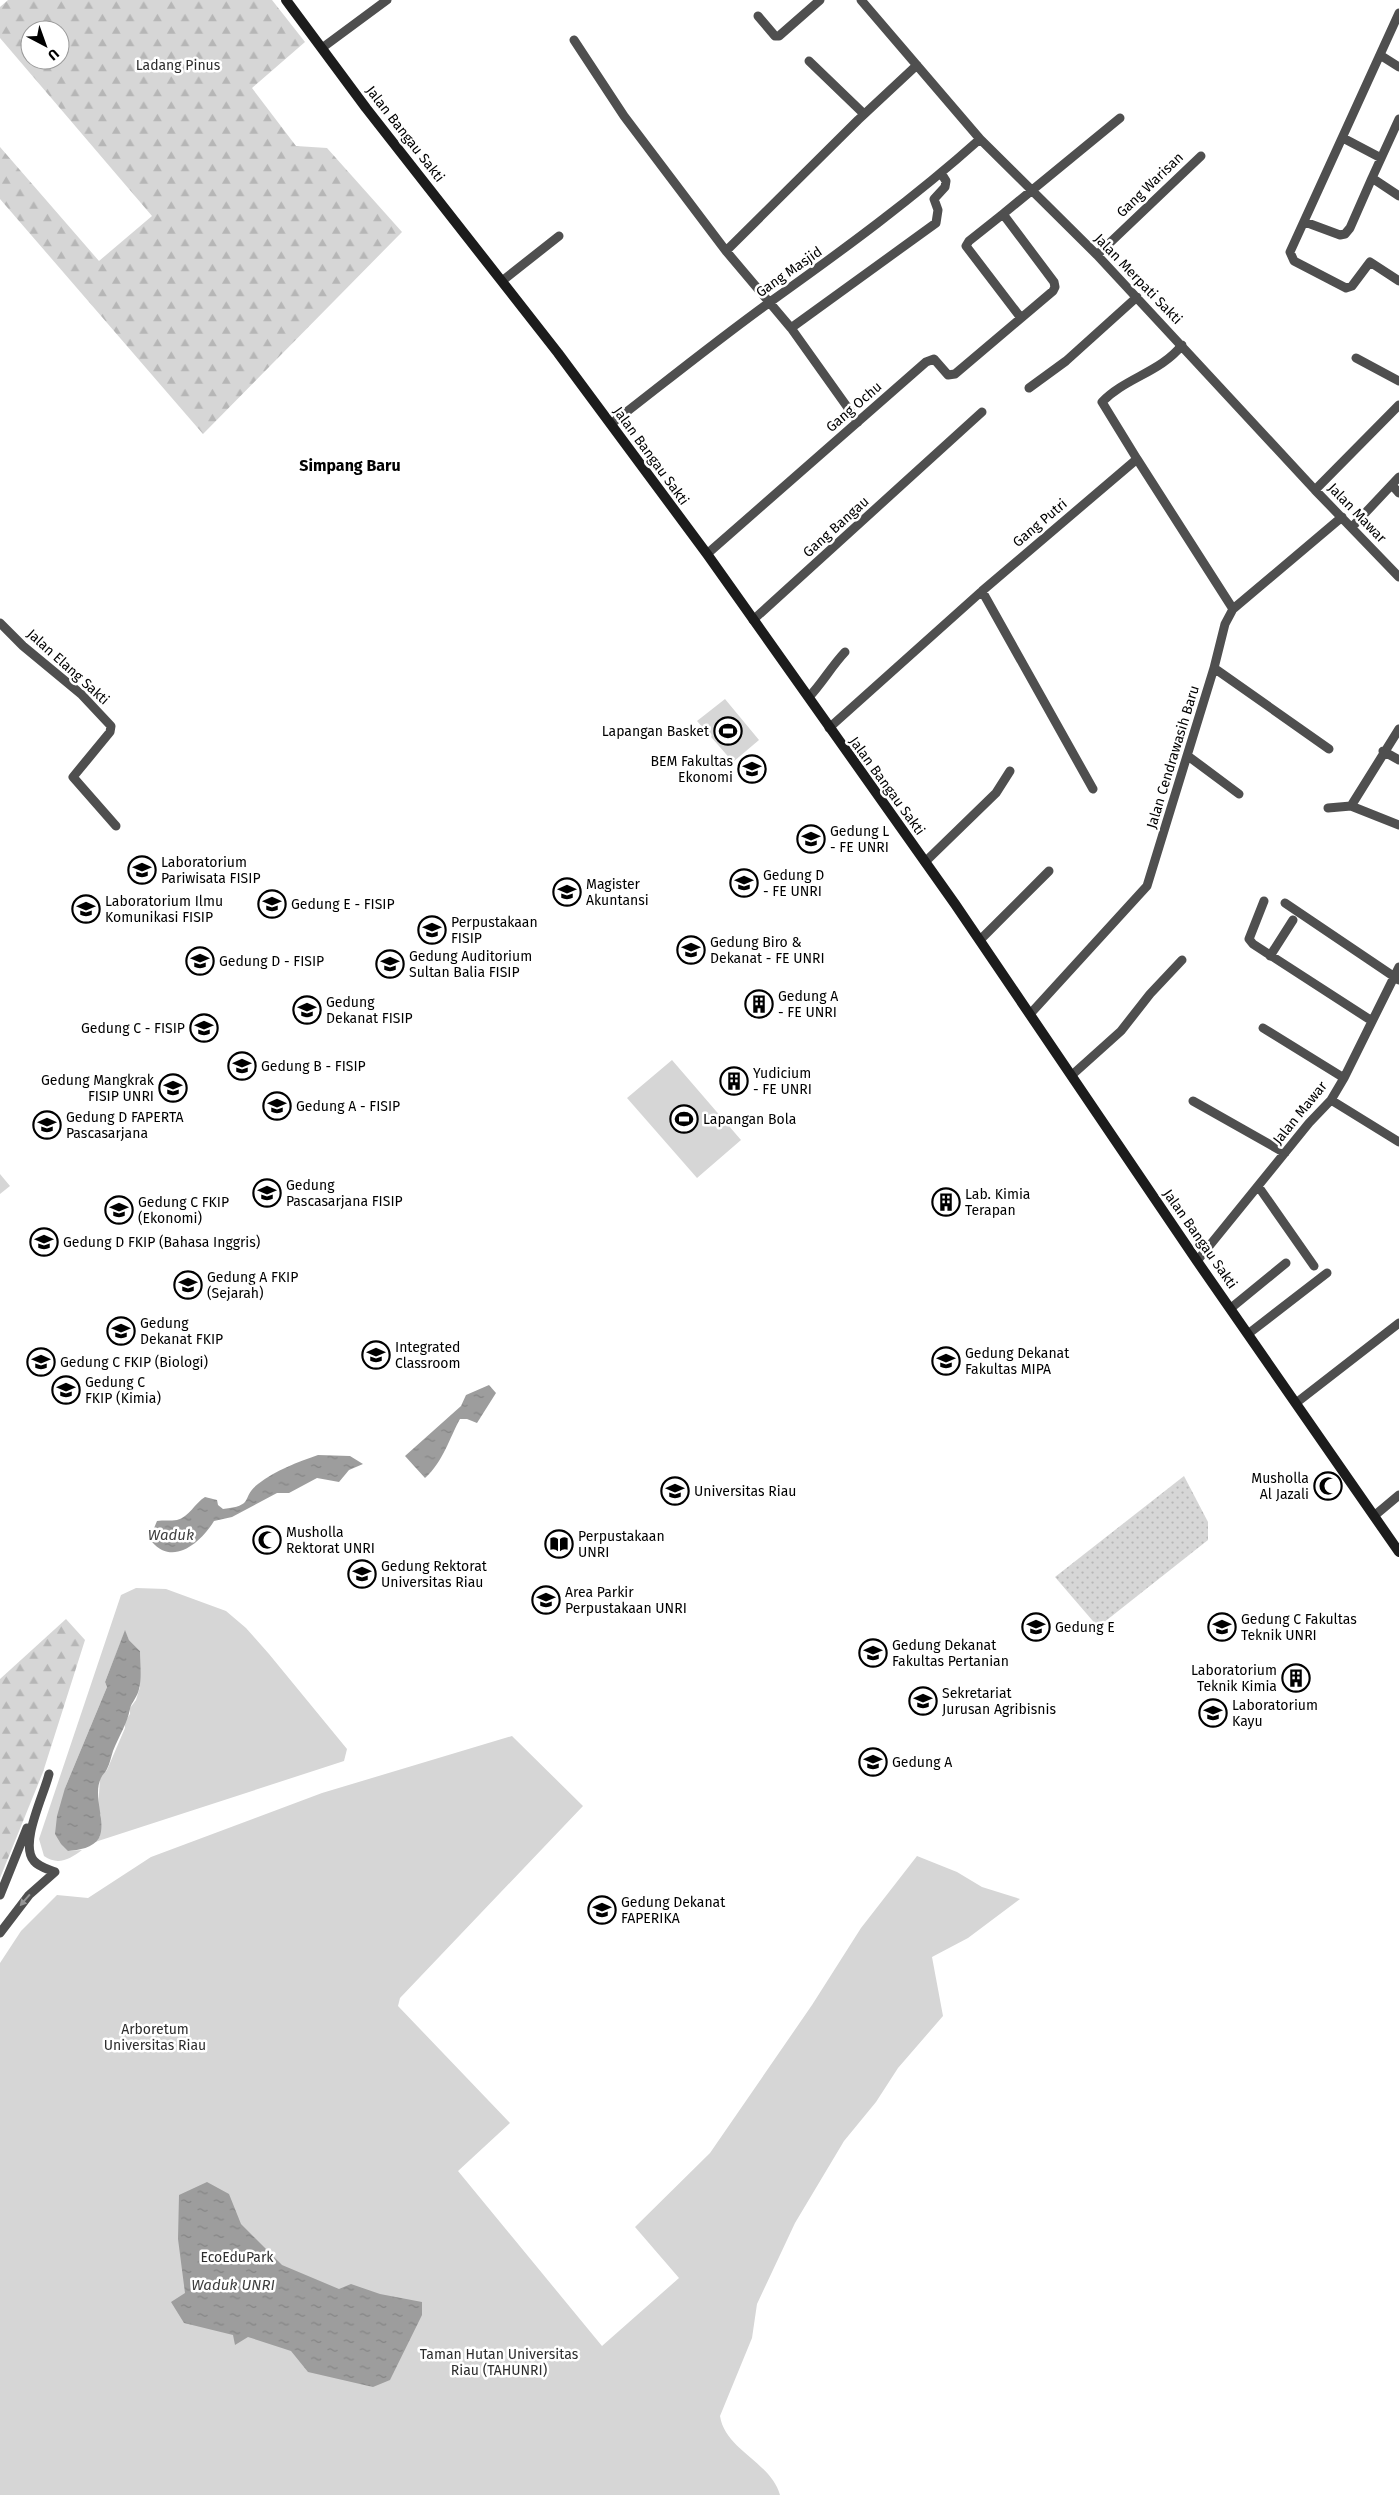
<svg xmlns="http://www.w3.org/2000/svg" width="1399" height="2495" font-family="'Fira Sans',sans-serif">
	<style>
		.grass { fill: url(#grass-dots) }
		.forest { fill: url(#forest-firs); fill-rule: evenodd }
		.park { fill: #d6d6d6 }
		.water { fill: url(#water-ripples) }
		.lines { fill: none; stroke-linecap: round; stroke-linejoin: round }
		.street { stroke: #4f4f4f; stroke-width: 9 }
		.secondary { stroke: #1c1c1c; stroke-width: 10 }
		.oneway { fill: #959595 }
		.labels { text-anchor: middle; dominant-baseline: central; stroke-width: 5; stroke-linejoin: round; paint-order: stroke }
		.park-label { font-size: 14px; fill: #2d2d2d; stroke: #fff }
		.street-label { font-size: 14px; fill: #000; stroke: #fff }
		.poi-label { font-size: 14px; fill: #000; stroke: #fff; text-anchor: start }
		.water-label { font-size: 15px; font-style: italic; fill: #3e3e3e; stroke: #fff }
		.quarter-label { font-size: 16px; font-weight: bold; fill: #000; stroke: #fff }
	</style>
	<defs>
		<pattern id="grass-dots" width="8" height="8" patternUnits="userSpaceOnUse" patternTransform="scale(1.25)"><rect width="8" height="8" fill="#d6d6d6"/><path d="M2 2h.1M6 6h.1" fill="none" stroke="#b6b6b6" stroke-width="1.8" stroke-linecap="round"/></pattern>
		<pattern id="forest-firs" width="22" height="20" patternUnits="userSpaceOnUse" patternTransform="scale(1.25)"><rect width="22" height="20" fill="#d6d6d6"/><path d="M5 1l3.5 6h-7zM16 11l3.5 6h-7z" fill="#b6b6b6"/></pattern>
		<pattern id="water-ripples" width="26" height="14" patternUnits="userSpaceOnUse" patternTransform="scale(1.25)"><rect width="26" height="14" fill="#9d9d9d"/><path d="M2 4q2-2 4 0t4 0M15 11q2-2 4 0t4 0" fill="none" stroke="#858585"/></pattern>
	</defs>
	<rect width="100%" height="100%" fill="#fff"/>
	<path class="grass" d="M1184,1476l24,46v18l-110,87 -43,-50z"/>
	<path class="forest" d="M8,0h264l33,42 -53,46 44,58 31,2 75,84 -199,202 -203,-235v-52l99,114 53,-45 -152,-178v-31zM30,30h30v30h-30z
		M66,1619l19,21 -42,132 -43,106v-199z"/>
	<path class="park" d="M725,699l34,41 -26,22 -36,-41z
		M672,1060l69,80 -44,38 -70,-80z
		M0,1174l10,12 -10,8z
		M136,1588l30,1 60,22 20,17 23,26 78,95 -3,12 -249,81 5,-6 1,-21 -3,-5 2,-32 7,-8 18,-42v-7l5,-7v-6l6,-8 4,-13v-36l-11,-11 -4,-9 -20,51 2,5 -42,101 3,63 14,-1c-12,9 -24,16 -38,6l-5,-17 82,-244z
		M512,1736l71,70 -183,192 -2,8 112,117 -52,48 144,175 77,-68 -44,-51 75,-74 102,-148 49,-77 56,-72 40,16 25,15 38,12 -52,39 -36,19 11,59 -45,52 -22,34 -32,39 -49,82 -38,81 -5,34 -32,78c5,34 51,46 60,79h-780v-532l21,-32 36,-36 31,3 63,-41 171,-64z"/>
	<path class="water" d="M489,1385l7,8 -19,30 -10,-4h-7c-11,20 -17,43 -35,59l-20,-22 56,-50 5,-11z
		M318,1455l32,1 13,8 -14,6 -10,12 -22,-4 -28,15h-12l-45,24 -18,4c-12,20 -40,46 -62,21v-9l5,-12c6,-1 14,0 20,-1 12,-3 18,-17 28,-23l12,3 1,5 5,4c33,-4 17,-11 35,-25 18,-14 40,-22 60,-29z
		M125,1630l4,10 11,11c0,12 2,27 -1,38 -1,7 -8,14 -9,20 -3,15 -11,27 -17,42 -2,6 -3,12 -6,18 -1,3 -5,6 -6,9 -9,18 6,44 -2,60 -6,10 -20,12 -31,13l-7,-7 -6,-10 2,-18 8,-28 42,-101 -2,-5z
		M207,2182l22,12 12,30 41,41 57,24 12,-5 29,10 42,8v13l-32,65 -17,7 -65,-15 -17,-21 -43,-14 -13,8 -2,-10 -49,-12 -13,-21 14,-9 -7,-54 1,-44z"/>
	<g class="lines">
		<path class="street" d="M861,0l119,139 117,116 218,235 84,-85
			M1399,13l-109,239 4,9 52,27 6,-2 18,-24 29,19
			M758,16l17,20h4l41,-36
			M574,40l50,76 102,135 65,77 67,94
			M322,48l65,-48
			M1380,55l19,12
			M809,61l55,53
			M1343,138l38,20
			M1372,178l27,-59
			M1003,214l-34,27 -3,5 55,72
			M1305,222l35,13 5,-1 5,-6 22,-50 27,18
			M726,251l132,-131 59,-55
			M1097,255l104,-99
			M502,281l57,-45
			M791,328l145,-105 2,-13 -4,-11 11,-12 1,-6 -5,-8
			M1356,358l43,23
			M1029,388l37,-27 71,-64
			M611,424c53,-41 105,-83 159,-122 73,-52 144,-104 210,-163
			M1137,459l-35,-57c23,-24 59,-30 80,-57
			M1392,485l7,8
			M1315,490l84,87
			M1352,527l47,-50
			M707,554l219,-192 8,-3 14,16 7,-1 98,-83 2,-4 -1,-5 -51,-68 117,-96
			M982,591l111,198
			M753,620l229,-208
			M0,623l23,23 58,48 30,32 -1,6 -37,45 43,49
			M1214,668l115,81
			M809,697c14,-15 22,-30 36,-45
			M829,728l153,-137 155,-132 96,150
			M1399,729l-48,77 48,19
			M1383,751l16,9
			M1188,756l51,38
			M1328,808l23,-2
			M925,862l71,-69 14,-22
			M1264,901l-15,38 4,5 119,77
			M1285,903l114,77
			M980,940l69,-69
			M1270,956l23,-36
			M1031,1013l116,-127 67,-218 11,-44 8,-15 109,-92
			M1263,1028l81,50
			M1072,1075l49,-44 29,-37 32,-34
			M1331,1100l68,42
			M1193,1101l92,52
			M1258,1186l56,80
			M1197,1261l112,-138 22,-23 13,-22 55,-111
			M1231,1308l55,-45
			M1248,1334l79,-61
			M1296,1403l103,-80
			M1374,1516l25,-21
			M0,1895l27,-67
			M0,1933l29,-38 26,-23c-7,-3 -16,-5 -21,-11 -15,-17 10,-66 15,-87"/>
		<path class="secondary" d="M286,0l80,108 192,245 149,201 248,350 242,357 202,291"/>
	</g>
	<defs><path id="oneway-solid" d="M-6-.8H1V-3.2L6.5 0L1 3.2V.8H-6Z" transform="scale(1.25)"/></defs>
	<use class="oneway" href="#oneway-solid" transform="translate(25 1900) rotate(131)"/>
	<defs>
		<g id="stadium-ring" transform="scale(1.4375)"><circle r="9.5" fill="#fff" stroke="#000" stroke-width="1.5"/><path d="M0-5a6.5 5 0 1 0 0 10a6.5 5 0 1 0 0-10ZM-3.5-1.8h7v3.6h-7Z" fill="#000"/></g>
		<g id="university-ring" transform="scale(1.4375)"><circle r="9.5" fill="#fff" stroke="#000" stroke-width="1.5"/><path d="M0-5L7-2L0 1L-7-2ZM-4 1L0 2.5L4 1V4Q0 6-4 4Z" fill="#000"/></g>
		<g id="building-ring" transform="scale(1.4375)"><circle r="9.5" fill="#fff" stroke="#000" stroke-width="1.5"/><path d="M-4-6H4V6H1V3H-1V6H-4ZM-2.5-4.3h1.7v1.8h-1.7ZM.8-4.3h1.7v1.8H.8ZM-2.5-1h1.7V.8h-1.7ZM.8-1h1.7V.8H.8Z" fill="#000"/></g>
		<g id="mosque-ring" transform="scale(1.4375)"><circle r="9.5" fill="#fff" stroke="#000" stroke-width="1.5"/><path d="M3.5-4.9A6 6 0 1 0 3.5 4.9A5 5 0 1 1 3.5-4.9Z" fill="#000"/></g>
		<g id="library-ring" transform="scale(1.4375)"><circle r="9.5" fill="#fff" stroke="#000" stroke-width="1.5"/><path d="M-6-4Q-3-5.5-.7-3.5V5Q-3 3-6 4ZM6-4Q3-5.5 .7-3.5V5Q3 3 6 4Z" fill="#000"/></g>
	</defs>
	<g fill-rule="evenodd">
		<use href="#stadium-ring" x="728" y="731"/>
		<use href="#university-ring" x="752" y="769"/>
		<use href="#university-ring" x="811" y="839"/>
		<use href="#university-ring" x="142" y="870"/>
		<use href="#university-ring" x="744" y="883"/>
		<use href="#university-ring" x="567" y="892"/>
		<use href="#university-ring" x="272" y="904"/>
		<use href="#university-ring" x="86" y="909"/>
		<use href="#university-ring" x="432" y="930"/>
		<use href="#university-ring" x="691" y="950"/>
		<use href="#university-ring" x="200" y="961"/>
		<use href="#university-ring" x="390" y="964"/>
		<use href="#building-ring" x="759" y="1004"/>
		<use href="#university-ring" x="307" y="1010"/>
		<use href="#university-ring" x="204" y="1028"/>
		<use href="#university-ring" x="242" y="1066"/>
		<use href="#building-ring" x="734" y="1081"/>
		<use href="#university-ring" x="173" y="1088"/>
		<use href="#university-ring" x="277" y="1106"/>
		<use href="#stadium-ring" x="684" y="1119"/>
		<use href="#university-ring" x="47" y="1125"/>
		<use href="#university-ring" x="267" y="1193"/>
		<use href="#building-ring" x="946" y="1202"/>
		<use href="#university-ring" x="119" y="1210"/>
		<use href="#university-ring" x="44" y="1242"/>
		<use href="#university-ring" x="188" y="1285"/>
		<use href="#university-ring" x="121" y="1331"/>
		<use href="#university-ring" x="376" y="1355"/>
		<use href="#university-ring" x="946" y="1361"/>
		<use href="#university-ring" x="41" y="1362"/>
		<use href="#university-ring" x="66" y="1390"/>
		<use href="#mosque-ring" x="1328" y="1486"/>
		<use href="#university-ring" x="675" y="1491"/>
		<use href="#mosque-ring" x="267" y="1540"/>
		<use href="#library-ring" x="559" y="1544"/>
		<use href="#university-ring" x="362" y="1574"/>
		<use href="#university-ring" x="546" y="1600"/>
		<use href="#university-ring" x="1036" y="1627"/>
		<use href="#university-ring" x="1222" y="1627"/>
		<use href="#university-ring" x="873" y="1653"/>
		<use href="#building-ring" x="1296" y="1678"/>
		<use href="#university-ring" x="923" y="1701"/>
		<use href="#university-ring" x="1213" y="1713"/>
		<use href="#university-ring" x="873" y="1762"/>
		<use href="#university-ring" x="602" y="1910"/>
	</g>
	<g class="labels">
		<g class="park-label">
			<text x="178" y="65">Ladang Pinus</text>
			<text x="155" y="2029">Arboretum<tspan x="155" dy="16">Universitas Riau</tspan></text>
			<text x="237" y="2257">EcoEduPark</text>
			<text x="499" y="2354">Taman Hutan Universitas<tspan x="499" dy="16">Riau (TAHUNRI)</tspan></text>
		</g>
		<g class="street-label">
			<text transform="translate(405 134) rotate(52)">Jalan Bangau Sakti</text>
			<text transform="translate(1150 185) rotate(-44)">Gang Warisan</text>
			<text transform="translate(789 272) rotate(-35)">Gang Masjid</text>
			<text transform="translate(1138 279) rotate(46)">Jalan Merpati Sakti</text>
			<text transform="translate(854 407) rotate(-41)">Gang Ochu</text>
			<text transform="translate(651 456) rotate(54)">Jalan Bangau Sakti</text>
			<text transform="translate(1357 513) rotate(46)">Jalan Mawar</text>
			<text transform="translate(1040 523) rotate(-40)">Gang Putri</text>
			<text transform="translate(836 527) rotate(-42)">Gang Bangau</text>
			<text transform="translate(68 667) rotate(42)">Jalan Elang Sakti</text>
			<text transform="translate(1173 757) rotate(-73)">Jalan Cendrawasih Baru</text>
			<text transform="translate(887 786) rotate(54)">Jalan Bangau Sakti</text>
			<text transform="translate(1300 1113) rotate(-51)">Jalan Mawar</text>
			<text transform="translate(1200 1239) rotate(55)">Jalan Bangau Sakti</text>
		</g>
		<g class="poi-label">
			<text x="709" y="731" text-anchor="end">Lapangan Basket</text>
			<text x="733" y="761" text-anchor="end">BEM Fakultas<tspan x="733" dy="16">Ekonomi</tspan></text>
			<text x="830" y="831">Gedung L<tspan x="830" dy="16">- FE UNRI</tspan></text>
			<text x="161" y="862">Laboratorium<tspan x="161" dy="16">Pariwisata FISIP</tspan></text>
			<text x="763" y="875">Gedung D<tspan x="763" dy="16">- FE UNRI</tspan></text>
			<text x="586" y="884">Magister<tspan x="586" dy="16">Akuntansi</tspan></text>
			<text x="105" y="901">Laboratorium Ilmu<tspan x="105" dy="16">Komunikasi FISIP</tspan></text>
			<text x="291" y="904">Gedung E - FISIP</text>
			<text x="451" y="922">Perpustakaan<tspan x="451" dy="16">FISIP</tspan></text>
			<text x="710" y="942">Gedung Biro &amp;<tspan x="710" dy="16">Dekanat - FE UNRI</tspan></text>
			<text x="409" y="956">Gedung Auditorium<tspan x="409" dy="16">Sultan Balia FISIP</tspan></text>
			<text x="219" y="961">Gedung D - FISIP</text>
			<text x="778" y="996">Gedung A<tspan x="778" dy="16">- FE UNRI</tspan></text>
			<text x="326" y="1002">Gedung<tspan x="326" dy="16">Dekanat FISIP</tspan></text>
			<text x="185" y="1028" text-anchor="end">Gedung C - FISIP</text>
			<text x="261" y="1066">Gedung B - FISIP</text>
			<text x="753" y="1073">Yudicium<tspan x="753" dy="16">- FE UNRI</tspan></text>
			<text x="154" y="1080" text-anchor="end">Gedung Mangkrak<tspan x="154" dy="16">FISIP UNRI</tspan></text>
			<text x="296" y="1106">Gedung A - FISIP</text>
			<text x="66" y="1117">Gedung D FAPERTA<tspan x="66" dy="16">Pascasarjana</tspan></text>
			<text x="703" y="1119">Lapangan Bola</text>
			<text x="286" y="1185">Gedung<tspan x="286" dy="16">Pascasarjana FISIP</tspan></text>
			<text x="965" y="1194">Lab. Kimia<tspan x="965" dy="16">Terapan</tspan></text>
			<text x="138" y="1202">Gedung C FKIP<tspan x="138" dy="16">(Ekonomi)</tspan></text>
			<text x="63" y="1242">Gedung D FKIP (Bahasa Inggris)</text>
			<text x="207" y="1277">Gedung A FKIP<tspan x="207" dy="16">(Sejarah)</tspan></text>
			<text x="140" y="1323">Gedung<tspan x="140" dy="16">Dekanat FKIP</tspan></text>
			<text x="395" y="1347">Integrated<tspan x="395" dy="16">Classroom</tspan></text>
			<text x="965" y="1353">Gedung Dekanat<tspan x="965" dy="16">Fakultas MIPA</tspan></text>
			<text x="60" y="1362">Gedung C FKIP (Biologi)</text>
			<text x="85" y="1382">Gedung C<tspan x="85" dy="16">FKIP (Kimia)</tspan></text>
			<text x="1309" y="1478" text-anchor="end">Musholla<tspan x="1309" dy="16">Al Jazali</tspan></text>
			<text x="694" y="1491">Universitas Riau</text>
			<text x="286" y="1532">Musholla<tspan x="286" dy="16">Rektorat UNRI</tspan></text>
			<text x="578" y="1536">Perpustakaan<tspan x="578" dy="16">UNRI</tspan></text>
			<text x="381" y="1566">Gedung Rektorat<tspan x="381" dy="16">Universitas Riau</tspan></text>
			<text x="565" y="1592">Area Parkir<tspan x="565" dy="16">Perpustakaan UNRI</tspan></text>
			<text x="1241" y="1619">Gedung C Fakultas<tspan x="1241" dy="16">Teknik UNRI</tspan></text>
			<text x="1055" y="1627">Gedung E</text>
			<text x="892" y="1645">Gedung Dekanat<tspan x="892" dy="16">Fakultas Pertanian</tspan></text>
			<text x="1277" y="1670" text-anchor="end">Laboratorium<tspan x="1277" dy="16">Teknik Kimia</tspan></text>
			<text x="942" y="1693">Sekretariat<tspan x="942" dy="16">Jurusan Agribisnis</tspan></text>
			<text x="1232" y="1705">Laboratorium<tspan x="1232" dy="16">Kayu</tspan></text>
			<text x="892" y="1762">Gedung A</text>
			<text x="621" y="1902">Gedung Dekanat<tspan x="621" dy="16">FAPERIKA</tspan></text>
		</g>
		<g class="water-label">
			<text x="171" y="1535">Waduk</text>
			<text x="233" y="2285">Waduk UNRI</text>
		</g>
		<g class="quarter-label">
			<text x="350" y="465">Simpang Baru</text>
		</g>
	</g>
	<g transform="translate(45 45) rotate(139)"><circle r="24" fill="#ffffff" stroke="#999999"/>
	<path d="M0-4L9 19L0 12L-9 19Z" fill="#000000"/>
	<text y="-8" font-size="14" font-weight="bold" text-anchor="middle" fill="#000000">U</text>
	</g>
</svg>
